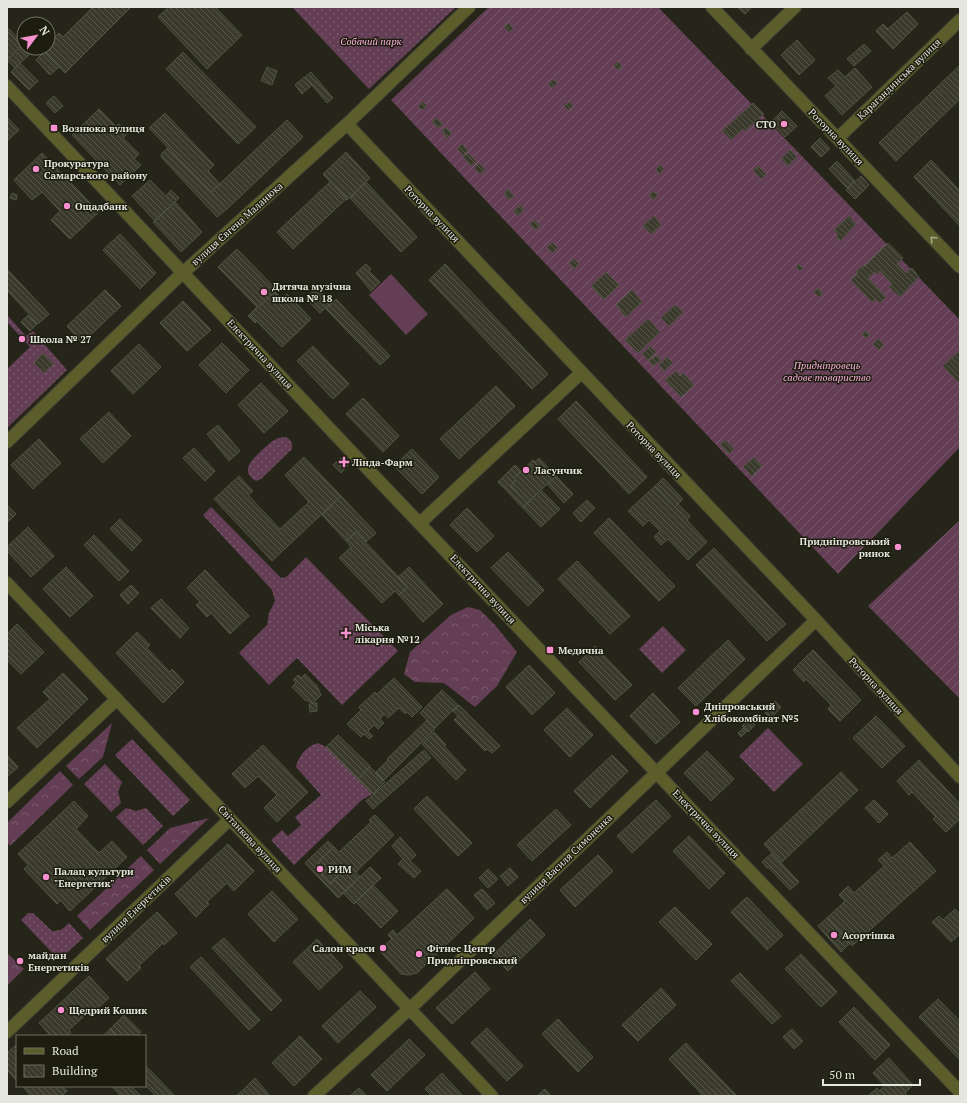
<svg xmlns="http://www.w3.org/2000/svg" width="967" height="1103" font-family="'PT Serif',serif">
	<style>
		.grass { fill: url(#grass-dots) }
		.forest { fill: url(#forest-crowns) }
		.garden { fill: url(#garden-furrows) }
		.pitch { fill: #643e55 }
		.building { fill: url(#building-back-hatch); stroke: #505242 }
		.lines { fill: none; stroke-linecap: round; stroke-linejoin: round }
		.minor-casing { stroke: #404134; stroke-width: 14 }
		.minor { stroke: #5b5e2b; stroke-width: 12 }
		.oneway { stroke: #a7a98d }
		.poi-dot { fill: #f690cf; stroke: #1c1d0f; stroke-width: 1.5 }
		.labels { text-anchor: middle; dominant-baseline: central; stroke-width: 3; stroke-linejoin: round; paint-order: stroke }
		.park-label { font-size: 10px; font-style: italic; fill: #fbafdc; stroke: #1c1d0f }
		.street-label { font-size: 10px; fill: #e5e6dd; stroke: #1c1d0f }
		.poi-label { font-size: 10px; font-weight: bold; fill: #e5e6dd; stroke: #1c1d0f; text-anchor: start }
	</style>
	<defs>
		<pattern id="grass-dots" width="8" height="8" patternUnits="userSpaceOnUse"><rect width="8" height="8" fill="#643e55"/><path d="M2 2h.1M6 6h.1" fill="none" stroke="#7a5a6d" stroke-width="1.8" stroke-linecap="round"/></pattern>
		<pattern id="forest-crowns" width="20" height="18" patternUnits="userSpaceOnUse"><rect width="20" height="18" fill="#643e55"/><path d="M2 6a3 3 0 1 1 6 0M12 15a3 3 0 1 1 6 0" fill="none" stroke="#7a5a6d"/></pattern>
		<pattern id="garden-furrows" width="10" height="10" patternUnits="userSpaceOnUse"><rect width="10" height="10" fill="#643e55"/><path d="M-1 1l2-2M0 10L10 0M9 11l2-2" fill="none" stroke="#7a5a6d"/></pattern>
		<pattern id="building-back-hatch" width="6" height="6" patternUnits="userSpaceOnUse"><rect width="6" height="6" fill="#393a2c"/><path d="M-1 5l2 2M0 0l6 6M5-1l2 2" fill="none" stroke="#56564a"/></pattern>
	</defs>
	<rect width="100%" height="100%" fill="#252619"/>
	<path class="grass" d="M292,7h164l-87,82z
		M7,315l19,21 7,-5 34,39 -60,58v-59l23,-22 -23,-25z
		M282,437c7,0 11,4 10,12l-31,30 -5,2c-16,-10 -5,-20 5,-30 7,-6 12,-12 21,-14z
		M211,507l70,71 5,-1 20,-20 92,94 -56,54 -45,-47 -28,27 -30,-32 28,-28 2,-12 6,-12 -3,-11 -69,-75z
		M663,626l23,24 -24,23 -23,-24z
		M768,728l35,36 -29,28 -35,-36z
		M132,739l58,61 -17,16 -58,-61z
		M318,743l8,4 46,47 -10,6 -68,65 -23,-25 11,-10 6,6 13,-11 -6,-8 26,-22 -25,-28c2,-11 11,-21 22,-24z
		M105,764l17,18 -4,10 3,11 -10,9 -27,-28z
		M126,808l10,3 10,-3 17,18 -20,19 -27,-28z
		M28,913h5l19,18 9,-1 8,-7 14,15 -24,22 -38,-40z"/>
	<path class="forest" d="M468,607l12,3 15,15 22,27 -20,34 -22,21 -31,-24 -29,-1 -11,-8 6,-22 41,-37z
		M112,723l-9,34 -24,22 -13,-13z
		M60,771l13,14 -63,61 -3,-4v-19z
		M209,818l-49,46 -13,-14 23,-22z
		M141,856l13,14 -64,60 -13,-14z
		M7,953l17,16 -17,17z"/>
	<path class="garden" d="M489,7h169l302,313v127l-122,127 -447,-474z
		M960,520v179l-92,-93z"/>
	<path class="pitch" d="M391,274l37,40 -22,21 -37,-40z"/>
	<path class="building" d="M93,7h38l-66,66 -23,-24 6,-1v-4l11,-11 4,4z
		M169,7h46l27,28 -35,34 -49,-52z
		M737,7h15l-7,7z
		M907,12l11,12 -25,25 -17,-18 7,-7 5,5z
		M509,23l4,6 -4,3 -5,-5z
		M9,29l14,15 -16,16v-30z
		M797,40l18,20 -16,15 -18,-20z
		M23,44l1,4h4l4,4 -17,16 -8,-8z
		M864,44l7,7 -17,15 -7,-7z
		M44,52l15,15 -9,8 -14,-15z
		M183,52l73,75 -18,17 -72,-75z
		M618,62l4,4 -4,4 -4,-4z
		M20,63l18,18 -9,9 -18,-18z
		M960,65v34l-64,62 -17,-18z
		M267,67l10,4 -5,14 -11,-4z
		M855,68l17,19 -30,28 -17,-19 11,-10 -8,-8 10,-8 7,7z
		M311,72l22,26 -6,5 -22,-26z
		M304,77l8,8 -10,9 -7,-9z
		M554,79l3,4 -5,5 -4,-4z
		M54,96l9,10 -8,7 -9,-10z
		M423,102l4,4 -5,4 -4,-4z
		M569,102l4,4 -5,4 -4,-4z
		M753,103l11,11 -19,17 -2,-2 -12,11 -9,-9z
		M99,109l17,17 3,-2 9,9 -5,5 16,16 -5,5 7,6 -21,20 -48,-50z
		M782,111l15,15 -12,11 -14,-15z
		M165,113l49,52 -6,6 12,13 -9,8 -62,-64z
		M7,117l12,13 -12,11z
		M437,118l6,6 -5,4 -6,-6z
		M287,120l16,17 -76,72 -16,-17z
		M446,127l6,6 -5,5 -5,-7z
		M820,138l10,11 -9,8 -10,-10z
		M462,144l6,7 -5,4 -6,-6z
		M168,148l59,61 -10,8 -56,-60 1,-4z
		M790,150l7,7 -9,9 -7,-7z
		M346,152l24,26 -23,22 -24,-26z
		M42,153l57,59 -29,27 -19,-19 9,-9 -18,-19 -10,8 -18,-20z
		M468,153l8,8 -5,5 -8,-9z
		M931,160l29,31v35l-46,-49z
		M837,161l18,20 -8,7 -18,-19z
		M479,163l6,7 -5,4 -6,-6z
		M660,165l4,4 -5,5 -3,-5z
		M758,166l8,8 -5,5 -8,-9z
		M861,176l8,9 -14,14 -9,-9z
		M150,180l16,16 5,-6 8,8 -24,23 -23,-25z
		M331,181l16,17 -54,51 -16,-17z
		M366,182l51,55 -16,15 -51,-54z
		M508,189l6,7 -5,4 -5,-6z
		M654,191l4,4 -5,5 -4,-5z
		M12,193l5,2 -1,5 -6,-2z
		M175,202l27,30 -21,20 -28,-30z
		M520,205l4,5 -6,6 -4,-5z
		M654,216l7,9 -10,9 -8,-8z
		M849,216l7,8 -16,17 -4,-4 2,-2 -4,-5z
		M534,220l6,6 -5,4 -5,-6z
		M120,234l36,39 -16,16 -37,-39z
		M552,242l6,6 -6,5 -5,-6z
		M888,243l15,15 -6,6 9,9 6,-5 7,9 -19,20 -11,-10 3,-3 -12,-13 -3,3 -2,-2 -7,6 18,19 -6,6 -4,-4 -4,3 -21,-22 7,-7 -2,-2 6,-5 2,1z
		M237,249l40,41 -2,2 7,7 5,-5 24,25 -29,28 -32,-33 7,-7 -39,-40z
		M574,259l5,5 -5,5 -5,-6z
		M366,264l5,5 -2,2 11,11 -9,9 -15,-18z
		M445,264l103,110 -16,15 -103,-109z
		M799,264l4,4 -3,3 -4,-4z
		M7,269l42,45 -11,10 -31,-34z
		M606,272l13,13 -15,15 -13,-14z
		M316,288l15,15 -11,10 -14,-14z
		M818,288l5,6 -4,3 -5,-5z
		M105,290l16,16 -39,37 -15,-17z
		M632,290l10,12 -16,15 -10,-12z
		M275,292l7,7 5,-5 24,25 -29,28 -32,-33z
		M336,299l54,57 -10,9 -54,-56z
		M183,301l28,29 -24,21 -27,-28z
		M675,305l8,7 -14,14 -8,-8z
		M250,314l7,7 -2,2 -7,-7z
		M28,315l9,9 -7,7 -9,-9z
		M648,319l12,13 -22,21 -13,-13z
		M866,331l4,4 -4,3 -4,-4z
		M878,339l6,6 -5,5 -6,-6z
		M222,343l27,27 -23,23 -27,-28z
		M139,344l22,23 -28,27 -22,-23z
		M313,346l36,38 -16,15 -36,-38z
		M650,346l6,6 -8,8 -6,-6z
		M960,350v30l-2,2 -15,-16z
		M43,353l11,11 -10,9 -10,-10z
		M657,355l4,5 -8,6 -4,-5z
		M667,357l6,6 -9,8 -5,-6z
		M676,371l4,5 3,-3 11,12 -13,12 -16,-17z
		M261,383l27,28 -24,22 -26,-28z
		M496,386l19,20 -56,53 -19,-20z
		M363,398l36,38 -16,16 -37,-38z
		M576,401l71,76 -18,17 -71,-75z
		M109,412l22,24 -28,27 -23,-24z
		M218,425l22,26 -11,10 -22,-27z
		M39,439l22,24 -28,26 -22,-24z
		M725,440l9,9 -5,5 -9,-9z
		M194,448l21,23 -10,10 -22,-23z
		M412,449l27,28 -17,17 -28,-28z
		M304,457l37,39 -69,65 -58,-62 25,-23 14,15 -5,4 32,34 29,-27 -24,-27z
		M342,457l7,7 -8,9 -8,-8z
		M754,457l8,9 -10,10 -9,-9z
		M539,458l17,18 -29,27 -16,-17 5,-6 -2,-2 19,-18 2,2z
		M515,465l6,6 -7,7 2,2 -5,6 16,17 -4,5 -25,-26z
		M556,476l17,18 -9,9 -17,-19z
		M663,478l20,21 -8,8 -20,-21z
		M655,486l20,21 3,-3 12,12 -3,4 20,22 -19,18 -20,-21 -7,6 -7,-8 6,-6 -11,-11 -6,6 -15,-15z
		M541,490l19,19 -19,18 -18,-19z
		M341,496l35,37 -10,9 -10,-10 -10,9 -24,-26z
		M587,500l8,8 -14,14 -8,-9z
		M7,505l9,9 -9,9z
		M467,508l27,28 -17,16 -27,-27z
		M609,518l66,68 -16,15 -65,-68z
		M120,519l22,21 -10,11 -22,-22z
		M28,527l26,29 -23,21 -24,-26v-4z
		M356,532l52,55 -9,8 -4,-4 -13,12 -43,-45 12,-11 -5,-6z
		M94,535l35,36 -10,10 -35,-36z
		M714,548l72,76 -19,17 -71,-76z
		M508,552l36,38 -16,16 -37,-38z
		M577,561l53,55 -20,18 -52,-55z
		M66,567l27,29 -23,21 -27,-28z
		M409,567l34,37 -20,18 -24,-27 9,-8 -10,-10z
		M205,570l44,46 -19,18 -19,-21 -4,4 -11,-12 4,-3 -13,-14z
		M131,585l8,8 -11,11 -8,-9z
		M161,599l28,29 -9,10 -29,-30z
		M17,624l27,28 -23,22 -14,-14v-26z
		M137,632l13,13 -3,3 23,24 2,-3 12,13 -21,21 -47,-50z
		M728,640l17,19 -49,47 -18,-18z
		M595,646l37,39 -17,15 -36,-38z
		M813,650l48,50 -21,21 -12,-12 3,-4 -25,-26 -2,3 -11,-12z
		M529,665l26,28 -23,22 -26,-28z
		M63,673l25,26 -51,49 -20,-20 33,-29 -7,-7z
		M305,674l12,12 4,9 -8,8 -8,-3 -13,-13 4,-4 -3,-3 5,-5 3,3z
		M394,678l28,29 -10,10 -5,-5 -2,2 -6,-6 -11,10 -4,-4 -4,5 4,4 -6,6 -4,-4 -6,6 5,5 -4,3 -5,-5 -3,3 -14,-13 14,-14 -2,-3 16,-15 2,2z
		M442,690l16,15 -23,23 -15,-15z
		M653,693l27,29 -24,22 -26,-28z
		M775,701l6,6 -10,11 -6,-5z
		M317,703v8l-7,1 -1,-8z
		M459,705l41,41 -8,7 -5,-4 -2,2 -31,-31 4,-4 -5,-5z
		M567,708l26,27 -23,22 -26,-27z
		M876,716l29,30 -23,22 -29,-30z
		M749,719l6,6 -7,7 -6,-6z
		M427,720l8,9 -39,39 -9,-9z
		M743,728l4,3 -6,6 -3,-4z
		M434,732l12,13 -2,1 22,24 -10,10 -34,-36z
		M338,735l32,31 -12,13 -32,-32z
		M263,745l45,47 -31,30 -13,-14 13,-13 -19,-19 -13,12 -13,-14z
		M424,750l7,8 -58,51 -7,-8z
		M707,751l27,28 -23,22 -27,-28z
		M7,755l11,12 -11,10z
		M612,755l16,16 -38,37 -16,-17z
		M388,760l8,8 -13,13 -8,-8z
		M919,760l41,44v15l-14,13 -13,-13 3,-2 -24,-25 -3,3 -12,-14z
		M370,767l15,15 -12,12 -15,-15z
		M841,772l17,18 -77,73 -17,-19z
		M427,796l45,47 -14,13 -44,-47z
		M656,800l15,16 -39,37 -15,-17z
		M874,800l14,14 -9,9 -14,-15z
		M74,801l14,15 -12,13 23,24 13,-12 15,16 -57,54 -10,-11 -3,4 -33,-35 4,-4 -10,-11z
		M556,809l15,16 -39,36 -15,-16z
		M375,815l19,20 -38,37 4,5 -14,14 -12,-12 7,-6 -9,-10 -6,7 -8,-8 16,-15 5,5 32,-30 -2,-2z
		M689,836l36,37 -16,16 -36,-38z
		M400,837l16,18 -6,6 11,10 -7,7 -16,-14 5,-5 -11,-13z
		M328,841l6,6 -16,15 8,8 -5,5 9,9 4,-5 12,12 -8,7 -33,-35z
		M910,842l26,29 -84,75 -25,-28 18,-17 -6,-6 9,-9 6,7 30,-27 -6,-6 9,-8 5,6z
		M228,844l26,27 -20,20 -7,-8 -20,19 2,2 -13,13 -21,-23z
		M772,853l27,29 -9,8 -22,-23 -1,1 -5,-6z
		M598,855l15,16 -38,36 -15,-17z
		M332,863l9,10 -11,11 -9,-9z
		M370,867l11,11 -27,26 -11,-11z
		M510,868l8,9 -10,9 -8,-10z
		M488,869l10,10 -10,9 -9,-10z
		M373,885l25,26 -17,17 -25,-26z
		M447,889l27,29 -57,55 -8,2 -8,-1 -22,-24 13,-11 -4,-4 5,-5 4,5z
		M482,889l13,14 -8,7 -13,-15z
		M272,891l26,28 -24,23 -26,-28z
		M747,897l36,38 -16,15 -36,-38z
		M675,907l37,37 -16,16 -37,-38z
		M955,909l5,5v20l-9,8 -19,-20 7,-6 4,4z
		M157,912l20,21 -13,12 -1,-2 -24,23 2,2 -14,13 -21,-22z
		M827,918l23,25 -9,9 -23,-26z
		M530,919l15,16 -37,36 -15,-16z
		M224,938l58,62 -11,11 -59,-63z
		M317,939l26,28 -24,23 -26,-28z
		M801,954l36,38 -16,15 -36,-38z
		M201,957l59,63 -11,10 -59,-63z
		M475,972l15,17 -38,35 -16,-16z
		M740,973l41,43 -9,8 -41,-43z
		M89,976l20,22 -13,12 -2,-3 -25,23 2,2 -3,4h-17l-12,-13z
		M661,988l15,17 -38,36 -16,-16z
		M360,991l16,16 -38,36 -16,-17z
		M938,999l22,22v39l-41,-43z
		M854,1007l36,38 -15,15 -36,-38z
		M124,1015l17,17 -4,4h-21l-6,-7z
		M558,1019l35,38 -15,15 -36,-38z
		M487,1028l36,38 -16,15 -36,-38z
		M110,1029l6,7h-13z
		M792,1029l11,12 -9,8 -11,-12z
		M300,1036l22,23 -28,27 -22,-23z
		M409,1039l16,16 -38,36 -16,-16z
		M686,1043l18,19 33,34h-34l-34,-37z
		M17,1044v37l-10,-11v-17z
		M889,1058l24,27 -8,8 2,2 -2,1h-37l9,-8 2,3 6,-5 -12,-13z
		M145,1065l30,31h-19l-11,-11z
		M442,1073l21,23h-31l-7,-7z
		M255,1078l15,18h-34l7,-6z
		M22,1086h41l4,5 -5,5h-31z
		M111,1086h20l10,10h-20z
		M359,1088l8,8h-17z
		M545,1089l6,7h-14z"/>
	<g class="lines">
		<g class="minor-casing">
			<path id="minor" d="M712,7l248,260
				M751,49l44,-42
				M7,86l355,377 598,629
				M347,124l469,496 144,157
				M838,138l122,-118
				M7,442l168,-162 172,-156 122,-117
				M420,523l161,-150
				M7,583l485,513
				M7,802l110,-103
				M7,1032l223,-213
				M314,1096l103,-94 399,-382"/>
		</g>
		<use href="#minor" class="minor"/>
	</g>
	<defs><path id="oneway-chevron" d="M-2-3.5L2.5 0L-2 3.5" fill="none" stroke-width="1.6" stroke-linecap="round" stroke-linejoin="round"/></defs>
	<use class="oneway" href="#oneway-chevron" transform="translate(933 239) rotate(-134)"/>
	<g class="poi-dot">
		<circle cx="784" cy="124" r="4"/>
		<rect x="50" y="124" width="8" height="8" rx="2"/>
		<circle cx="36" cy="169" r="4"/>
		<circle cx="67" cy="206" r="4"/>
		<circle cx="264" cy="292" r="4"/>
		<circle cx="22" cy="339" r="4"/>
		<path d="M342 456h4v4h4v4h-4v4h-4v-4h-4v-4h4z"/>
		<circle cx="526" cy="470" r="4"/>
		<circle cx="898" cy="547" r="4"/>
		<path d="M344 627h4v4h4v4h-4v4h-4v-4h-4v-4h4z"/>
		<rect x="546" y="646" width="8" height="8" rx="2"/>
		<circle cx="696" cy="712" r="4"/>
		<circle cx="320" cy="869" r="4"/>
		<circle cx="46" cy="877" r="4"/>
		<circle cx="834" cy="935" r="4"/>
		<circle cx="383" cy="948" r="4"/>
		<circle cx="419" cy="954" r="4"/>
		<circle cx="20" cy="961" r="4"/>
		<circle cx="61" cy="1010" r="4"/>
	</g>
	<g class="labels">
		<g class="park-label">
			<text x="371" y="41">Собачий парк</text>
			<text x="827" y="365">Придніпровець<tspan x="827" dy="12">садове товариство</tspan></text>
		</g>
		<g class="street-label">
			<text transform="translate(899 79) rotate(-44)">Карагандинська вулиця</text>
			<text transform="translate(836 137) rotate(46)">Роторна вулиця</text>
			<text transform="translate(432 214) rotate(46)">Роторна вулиця</text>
			<text transform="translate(237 224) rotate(-42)">вулиця Євгена Маланюка</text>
			<text transform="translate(260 354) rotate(47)">Електрична вулиця</text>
			<text transform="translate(654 450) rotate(46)">Роторна вулиця</text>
			<text transform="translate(483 589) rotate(47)">Електрична вулиця</text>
			<text transform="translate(876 686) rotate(47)">Роторна вулиця</text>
			<text transform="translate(706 824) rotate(46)">Електрична вулиця</text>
			<text transform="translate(250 839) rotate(47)">Світанкова вулиця</text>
			<text transform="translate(566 859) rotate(-44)">вулиця Василя Симоненка</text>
			<text transform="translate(136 909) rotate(-44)">вулиця Енергетиків</text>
		</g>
		<g class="poi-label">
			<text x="776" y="124" text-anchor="end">СТО</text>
			<text x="62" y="128">Вознюка вулиця</text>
			<text x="44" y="163">Прокуратура<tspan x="44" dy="12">Самарського району</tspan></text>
			<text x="75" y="206">Ощадбанк</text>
			<text x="272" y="286">Дитяча музічна<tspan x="272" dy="12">школа № 18</tspan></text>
			<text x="30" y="339">Школа № 27</text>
			<text x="352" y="462">Лінда-Фарм</text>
			<text x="534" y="470">Ласунчик</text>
			<text x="890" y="541" text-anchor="end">Придніпровський<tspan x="890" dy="12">ринок</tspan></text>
			<text x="355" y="627">Міська<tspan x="355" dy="12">лікарня №12</tspan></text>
			<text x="558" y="650">Медична</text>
			<text x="704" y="706">Дніпровський<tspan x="704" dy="12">Хлібокомбінат №5</tspan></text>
			<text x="328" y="869">РИМ</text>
			<text x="54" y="871">Палац культури<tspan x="54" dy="12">"Енергетик"</tspan></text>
			<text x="842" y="935">Асортішка</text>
			<text x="375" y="948" text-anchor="end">Салон краси</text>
			<text x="427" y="948">Фітнес Центр<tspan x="427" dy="12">Придніпровський</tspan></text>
			<text x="28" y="955">майдан<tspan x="28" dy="12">Енергетиків</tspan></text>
			<text x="69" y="1010">Щедрий Кошик</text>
		</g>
	</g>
	<rect width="967" height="1103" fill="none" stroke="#e5e6dd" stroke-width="16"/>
	<rect x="16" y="1035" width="130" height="52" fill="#1c1d0f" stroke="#6c6d61"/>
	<rect x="24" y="1048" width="20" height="6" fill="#5b5e2b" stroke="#6c6d61"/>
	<text x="52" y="1055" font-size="12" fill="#e5e6dd">Road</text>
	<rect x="24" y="1065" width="20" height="12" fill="url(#building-back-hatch)" stroke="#6c6d61"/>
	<text x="52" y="1075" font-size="12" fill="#e5e6dd">Building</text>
	<g transform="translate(36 36) rotate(58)"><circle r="19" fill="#1c1d0f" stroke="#6c6d61"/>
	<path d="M0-3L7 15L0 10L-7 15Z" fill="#f690cf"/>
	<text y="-6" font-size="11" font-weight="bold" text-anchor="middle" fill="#e5e6dd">N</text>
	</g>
	<path d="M823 1079v6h97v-6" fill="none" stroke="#e5e6dd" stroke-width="2"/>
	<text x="829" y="1079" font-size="12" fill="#e5e6dd" stroke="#1c1d0f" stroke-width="3" paint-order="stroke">50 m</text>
</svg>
